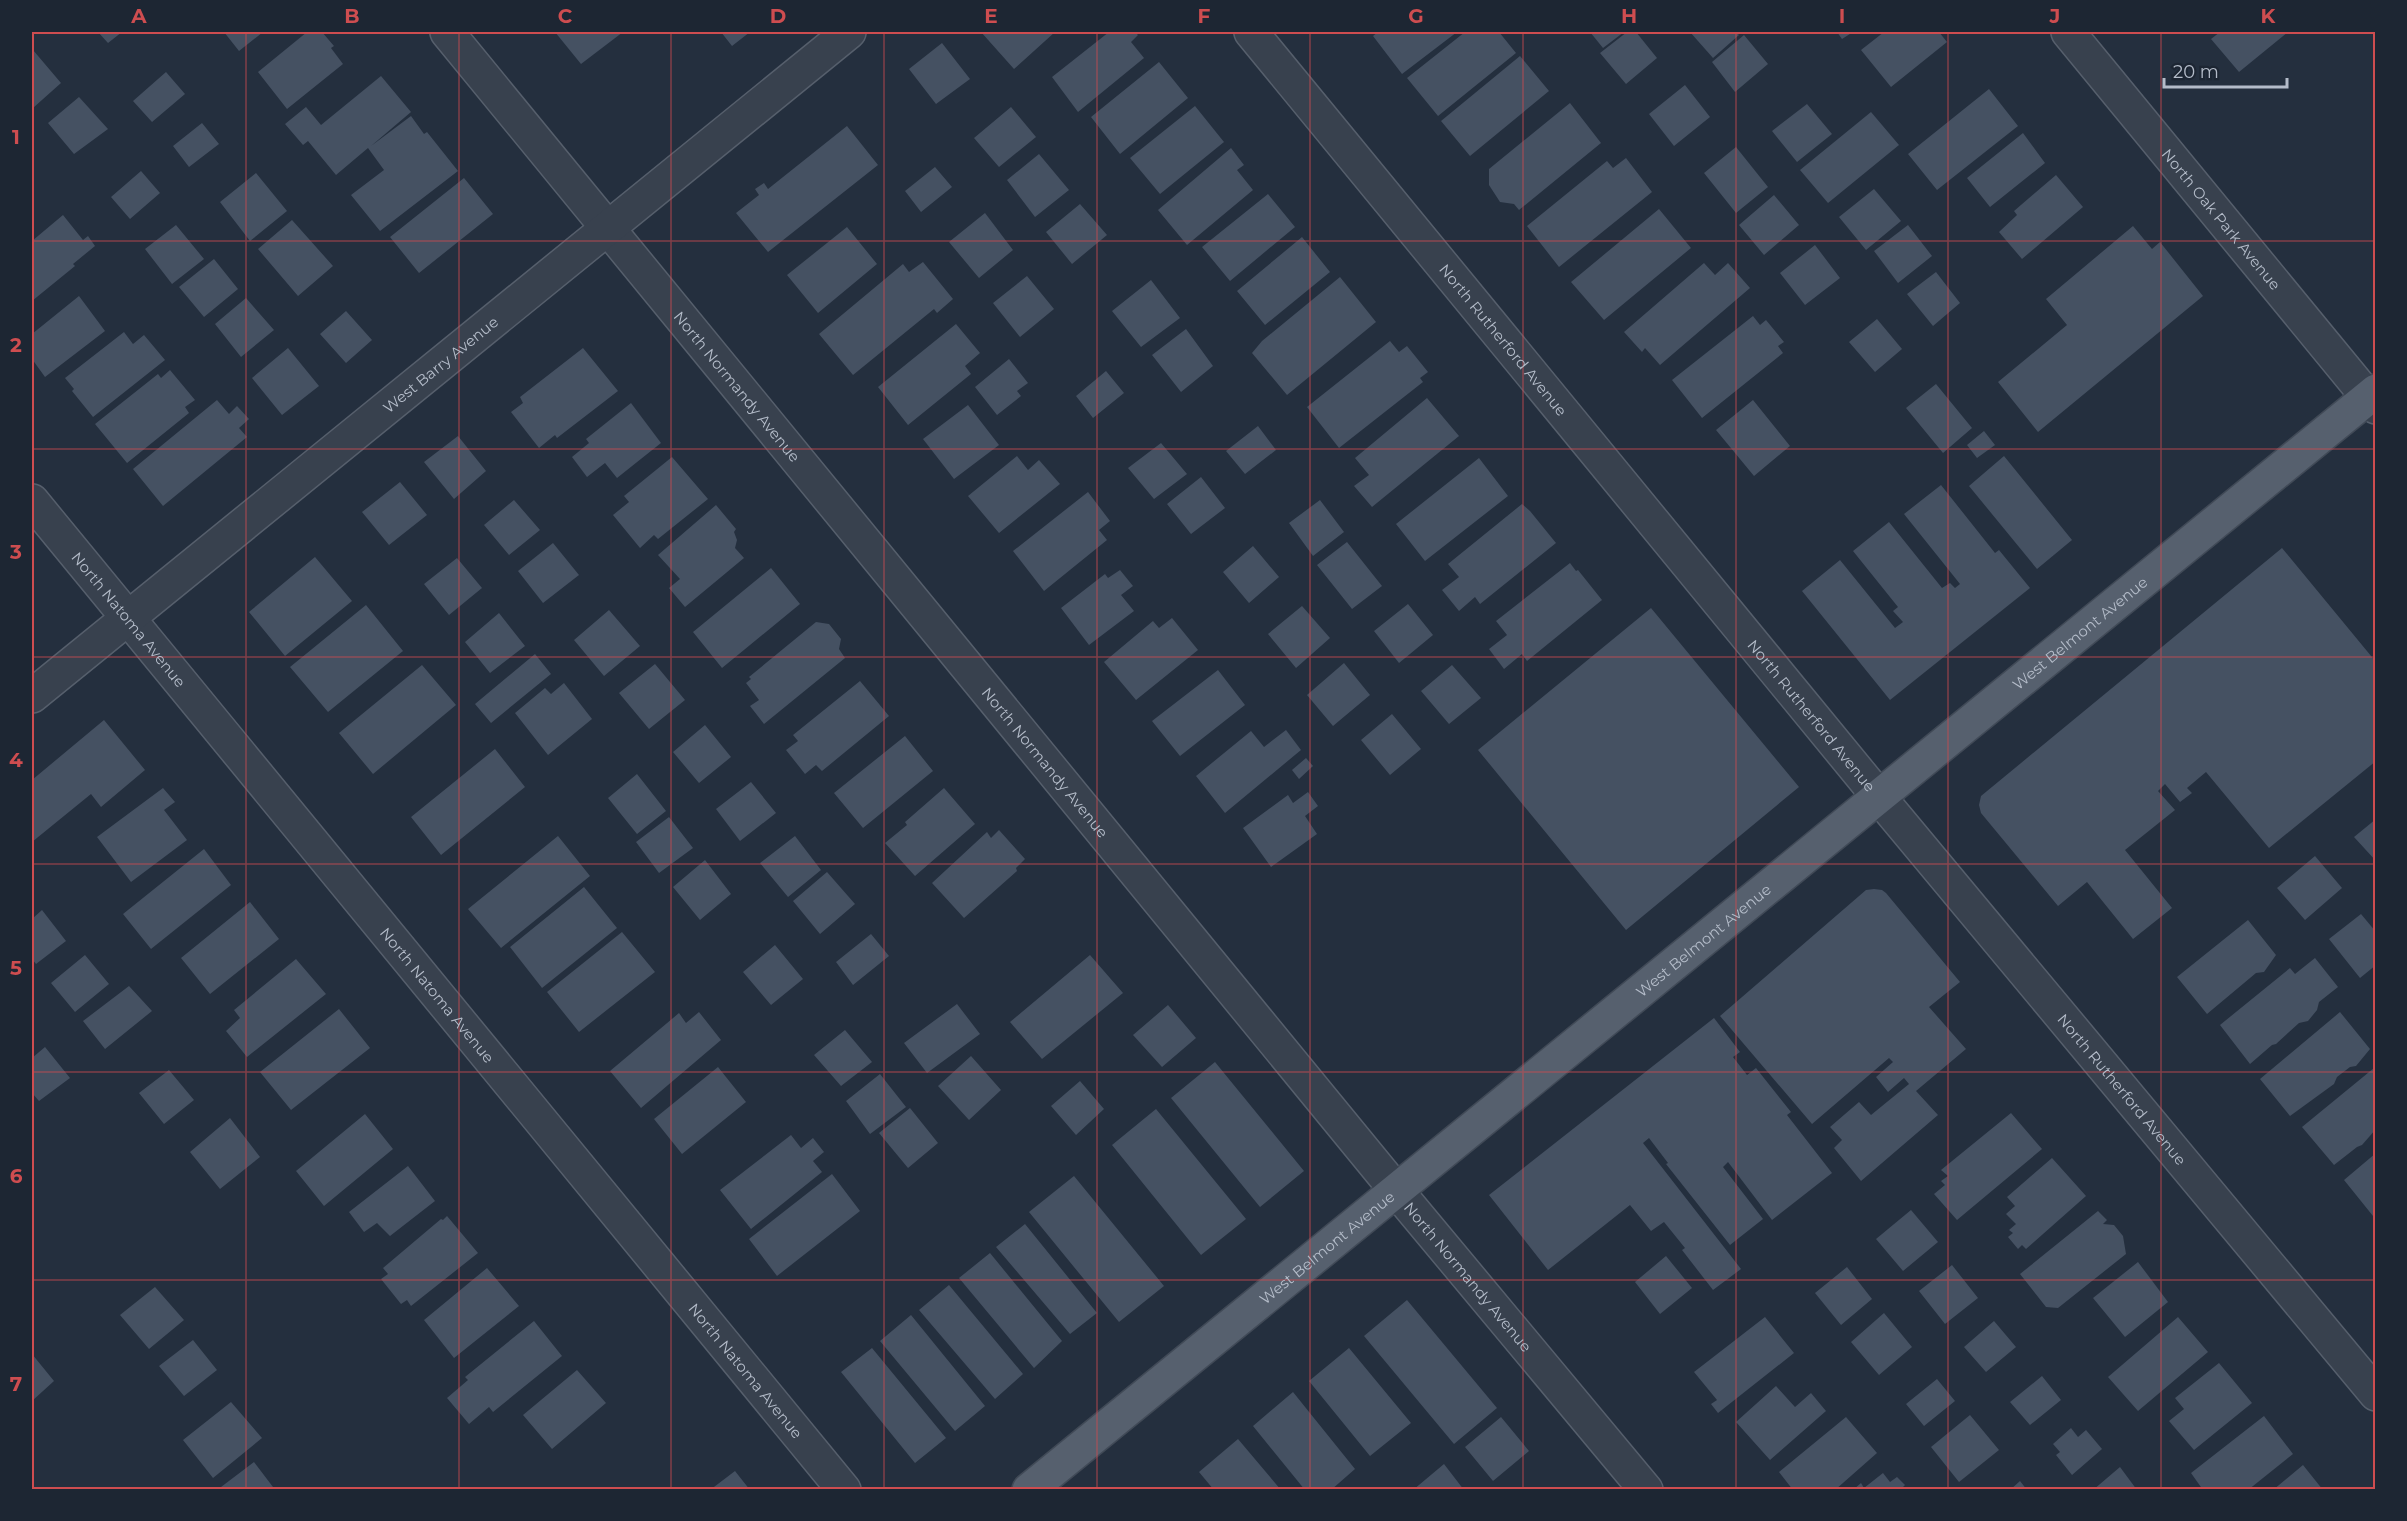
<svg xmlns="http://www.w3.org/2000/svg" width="2407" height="1521" font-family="Montserrat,sans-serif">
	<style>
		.building { fill: #455162 }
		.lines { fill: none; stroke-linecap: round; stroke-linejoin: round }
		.minor-casing { stroke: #565f6c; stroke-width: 36 }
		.major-casing { stroke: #414a57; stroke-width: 36 }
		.minor { stroke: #38414e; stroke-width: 33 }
		.major { stroke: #56606e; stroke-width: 33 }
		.grid { fill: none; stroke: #ce4d50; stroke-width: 1.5; stroke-opacity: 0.55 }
		.labels { text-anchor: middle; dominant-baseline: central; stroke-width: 6; stroke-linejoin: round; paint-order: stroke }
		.street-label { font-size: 15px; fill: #b4bcc9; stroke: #1d2633 }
		.neatline { fill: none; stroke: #ce4d50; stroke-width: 2 }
		.grid-label { font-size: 20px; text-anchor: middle; font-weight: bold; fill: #ce4d50 }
	</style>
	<rect width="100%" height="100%" fill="#242f3e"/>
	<path class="building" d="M98,32h24l-14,11z
		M224,32h39l-24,19z
		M307,32h15l12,14 -3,2 12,16 -56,45 -29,-37z
		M555,32h68l-42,32z
		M721,32h29l-18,14z
		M981,32h74l-41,37z
		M1109,32h26l3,3 -7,7 13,16 -66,54 -26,-35z
		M1378,32h79l-55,42 -29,-38z
		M1465,32h34l17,21 -78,63 -31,-38z
		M1590,32h34l-21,16z
		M1627,32h9l21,26 -31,26 -26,-31z
		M1690,32h46l3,3 -26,23z
		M1837,32h16l-11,7z
		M1884,32h55l8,10 -56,45 -30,-37z
		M2220,32h68l-49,40 -28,-33z
		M1744,35l24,29 -33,28 -23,-30z
		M942,43l28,36 -34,25 -27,-35z
		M33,50l28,33 -28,25 -1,-56z
		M1520,56l29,35 -79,65 -29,-35z
		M1159,62l29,36 -68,56 -29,-37z
		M166,72l19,22 -33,28 -19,-21z
		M381,76l30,36 -40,34 40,-30 13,18 3,-2 31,39 -78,60 -29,-36 33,-25 -16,-22 -32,27 -28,-34 -5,4 -18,-21 21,-17 15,18z
		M1685,85l25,32 -36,29 -25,-32z
		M1989,89l29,37 -81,64 -29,-36z
		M79,97l29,32 -34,25 -26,-31z
		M1570,103l31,40 -82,67 -5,-6 -14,-2 -11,-17v-16z
		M1807,104l25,30 -35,28 -25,-31z
		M1195,106l29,36 -64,52 -30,-36z
		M1011,107l25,30 -37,30 -25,-29z
		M1871,112l28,33 -71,58 -28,-33z
		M202,123l17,21 -30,23 -16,-21z
		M847,126l31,39 -110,87 -32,-39 23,-18 -4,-6 9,-6 4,6z
		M2023,133l22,30 -55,44 -23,-29z
		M1736,147l32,40 -32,26 -32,-40z
		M1231,148l13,17 -7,5 16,20 -66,55 -29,-35z
		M1039,154l30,36 -34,27 -28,-37z
		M1626,158l26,34 -93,75 -32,-41 80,-65 6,7z
		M935,167l17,20 -31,25 -16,-21z
		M141,171l19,22 -30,26 -19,-22z
		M256,173l31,38 -37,30 -30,-39z
		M2056,175l27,32 -61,52 -23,-27 18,-17 -3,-4z
		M464,178l29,36 -74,59 -29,-36z
		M1874,189l27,32 -35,29 -27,-33z
		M1268,194l27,33 -65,54 -28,-34z
		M1774,195l25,30 -35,30 -25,-30z
		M1080,204l27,31 -35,29 -26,-32z
		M1659,209l32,39 -87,72 -33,-38z
		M985,213l28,37 -34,28 -30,-36z
		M63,215l20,25 5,-4 7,10 -22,18 2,2 -43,35v-60z
		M292,220l41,46 -35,30 -40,-47z
		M176,225l28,34 -32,25 -27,-35z
		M1908,225l24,31 -34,27 -24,-32z
		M2133,226l19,23 8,-7 43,54 -165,136 -40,-50 69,-57 -21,-26z
		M847,227l30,37 -59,49 -31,-38z
		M1302,237l28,35 -65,53 -28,-34z
		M1815,245l25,33 -35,27 -25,-32z
		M214,259l24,30 -34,28 -25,-30z
		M923,262l30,37 -16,14 -3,-4 -81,66 -34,-41 84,-70 6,8z
		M1704,263l11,12 13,-12 22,25 -90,77 -15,-17 -3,4 -18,-20z
		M1936,272l24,31 -27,23 -26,-32z
		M1027,276l27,33 -34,28 -27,-34z
		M1340,277l36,45 -89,73 -35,-42 10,-12z
		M1151,280l29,38 -39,29 -29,-36z
		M79,296l26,35 -60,46 -13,-18v-25z
		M246,298l28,32 -33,27 -26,-33z
		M346,311l26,29 -26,23 -26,-29z
		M1753,316l7,9 6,-5 18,22 -6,4 5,7 -81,65 -30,-38z
		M1877,319l25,30 -27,23 -26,-30z
		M956,324l24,29 -15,13 6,8 -63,51 -30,-38z
		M1186,329l27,37 -32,26 -29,-37z
		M124,332l9,12 11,-9 21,25 -72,57 -21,-26 2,-2 -9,-11z
		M1390,341l9,11 8,-6 21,26 -8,6 3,4 -84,66 -32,-41z
		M288,348l31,38 -37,29 -30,-37z
		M583,348l35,43 -61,47 -2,-3 -16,13 -28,-36 12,-9 -3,-6z
		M1009,359l19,24 -11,8 4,5 -24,19 -22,-28z
		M170,370l25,30 -10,7 4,6 -62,50 -32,-39 63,-50 3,4z
		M1106,371l18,22 -31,25 -17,-22z
		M1936,384l36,44 -29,25 -37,-45z
		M1427,398l32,38 -87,71 -18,-21 15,-11 -14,-17z
		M217,400l12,14 8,-8 12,13 -10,9 8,9 -84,69 -30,-37z
		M1753,400l37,46 -36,30 -38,-46z
		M631,403l30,40 -44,35 -12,-15 -18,14 -15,-20 17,-14 -3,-4z
		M968,405l31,40 -45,34 -31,-40z
		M1258,426l18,24 -31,24 -19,-23z
		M1984,431l11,14 -18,13 -10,-13z
		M458,436l28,35 -32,28 -30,-37z
		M1161,443l26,31 -33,25 -26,-31z
		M1017,456l11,14 11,-10 21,24 -61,49 -31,-37z
		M2004,456l68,84 -35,29 -68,-83z
		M672,457l36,42 -50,40 -4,-4 -14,13 -27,-33 16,-13 -5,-6z
		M1479,458l29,38 -83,65 -29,-37z
		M1201,477l24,31 -34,26 -24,-30z
		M400,482l27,33 -38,30 -27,-33z
		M1941,485l54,68 4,-3 31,38 -140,112 -88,-109 38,-31 55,68 8,-6 -10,-11 5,-4 -45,-56 36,-29 53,66 8,-5 5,5 5,-4 -56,-70z
		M1088,492l22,29 -11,9 8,10 -63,51 -31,-40z
		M514,500l26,30 -31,25 -25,-30z
		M1320,500l24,32 -31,24 -24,-33z
		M1522,504l8,7 26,32 -76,61 -5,-7 -16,14 -17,-21 17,-13 -11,-13z
		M716,505l20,24 -2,3 3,8 -2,8 9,10 -59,49 -16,-19 11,-9 -22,-24z
		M1347,542l35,44 -30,23 -35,-44z
		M553,543l26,32 -36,28 -25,-32z
		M1253,546l26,31 -30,26 -26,-31z
		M2282,548l94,114v99l-107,87 -63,-76 -19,16 5,5 -12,9 -15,-18 -7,7 17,19 -50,40 47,58 -39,31 -46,-57 -29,24 -77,-93 -2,-8 2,-9z
		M315,557l37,44 -67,55 -36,-44z
		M457,558l25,30 -33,27 -25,-31z
		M1570,563l6,8 2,-1 24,30 -75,61 -5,-7 -18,15 -15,-20 18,-14 -11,-14z
		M771,568l29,36 -78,64 -29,-36z
		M1120,570l13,16 -12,9 13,16 -45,34 -28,-37 44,-34 3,4z
		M1408,604l25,31 -34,28 -25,-32z
		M366,605l37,46 -75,61 -38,-45z
		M1302,606l28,32 -34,30 -28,-34z
		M1651,608l148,179 -173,143 -148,-180z
		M609,610l31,36 -36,30 -30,-36z
		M499,613l26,33 -35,27 -25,-31z
		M1172,618l26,32 -62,50 -32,-38 49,-41 6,7z
		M816,622l13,2 12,15 -2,10 6,9 -81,66 -14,-18 9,-6 -13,-17 5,-4 -2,-2z
		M535,654l16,20 -60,49 -16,-19z
		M1344,663l26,32 -37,31 -26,-31z
		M655,664l30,36 -36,29 -30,-36z
		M422,665l34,40 -83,69 -34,-41z
		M1452,665l29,33 -32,26 -28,-33z
		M1218,670l27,35 -65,51 -28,-35z
		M860,681l29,35 -67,55 -6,-6 -11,9 -19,-24 12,-9 -5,-6z
		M564,683l28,36 -44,36 -33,-42 30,-25 6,6z
		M1392,714l29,35 -31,26 -29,-35z
		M104,720l41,50 -44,37 -10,-13 -59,48v-62z
		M705,725l26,32 -32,26 -26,-31z
		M1286,730l15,20 -76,63 -29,-37 55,-45 13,16z
		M905,736l28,35 -70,57 -29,-35z
		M495,749l30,38 -84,68 -30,-38z
		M1306,758l7,8 -14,13 -7,-9z
		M637,774l29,37 -29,23 -29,-36z
		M751,782l25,31 -36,28 -24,-32z
		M163,788l12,14 -11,8 23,30 -56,42 -34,-45z
		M944,788l31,36 -60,52 -30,-33 22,-18 -2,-3z
		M1308,792l10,14 -13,10 12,18 -46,33 -28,-39 45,-33 5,8z
		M669,817l24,31 -34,25 -23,-31z
		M2376,819v42l-22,-24z
		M999,830l26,29 -9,9 1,3 -53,47 -32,-35 55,-51 4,6z
		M558,836l32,40 -89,72 -33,-39z
		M795,836l26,34 -33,27 -28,-34z
		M204,849l27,36 -80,64 -28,-35z
		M2315,856l27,32 -37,32 -28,-32z
		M705,860l26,34 -31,26 -27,-33z
		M827,872l28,32 -35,30 -27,-33z
		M584,887l33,41 -75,60 -32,-41z
		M1874,889l8,1 4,3 74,89 -31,25 37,42 -50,42 22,24 -77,66 -27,-33 8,-8 -12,-13 29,-25 12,13 38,-31 -5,-6 -16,14 -12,-15 17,-15 -4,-4 -77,66 -92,-108 146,-126z
		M250,902l29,37 -69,55 -29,-36z
		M42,910l24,31 -30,23 -4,-5v-40z
		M2361,914l15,18v33l-16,13 -31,-39z
		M2248,920l28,35 -12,17 -8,1 -49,41 -30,-37z
		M622,932l33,40 -76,60 -32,-40z
		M871,934l18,22 -36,29 -17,-23z
		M775,945l28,34 -32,26 -28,-33z
		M85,955l24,29 -34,28 -24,-29z
		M1090,955l33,38 -81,66 -32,-37z
		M2315,958l23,29 -19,15 -2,8 -9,11 -9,2 -23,21 -4,1 -22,19 -30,-39 70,-57 5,6z
		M296,959l30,35 -79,63 -21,-26 14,-13 -6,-8z
		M129,986l23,25 -47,38 -22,-28z
		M957,1004l23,30 -53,39 -23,-30z
		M1168,1005l28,33 -34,29 -29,-32z
		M339,1009l31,39 -79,62 -31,-38z
		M699,1012l22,28 -80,68 -31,-37 69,-58 7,10z
		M2340,1012l30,37 -14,17 -6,1 -13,10 -3,7 -44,32 -30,-37z
		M1714,1018l26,34 -7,5 14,18 9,-7 35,44 -4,3 45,58 -60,47 -44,-58 -5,5 40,52 -33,26 -64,-81 2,-1 -19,-25 -6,5 98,126 -28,21 -31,-40 3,-2 -21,-26 -13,9 -21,-26 -82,65 -59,-75z
		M845,1030l27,32 -31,24 -27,-31z
		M45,1047l25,31 -31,23 -7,-8v-35z
		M971,1056l30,34 -32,30 -31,-34z
		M1215,1062l89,109 -44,36 -89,-109z
		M718,1067l28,35 -64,52 -28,-35z
		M2374,1068l2,61 -14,16 -5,2 -23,18 -32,-38z
		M169,1070l25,30 -30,24 -25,-31z
		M880,1074l26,33 -36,27 -24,-33z
		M1080,1081l24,28 -28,26 -25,-29z
		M910,1108l28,35 -30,25 -29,-35z
		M1156,1109l90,110 -45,36 -89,-110z
		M2011,1113l31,36 -85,71 -23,-26 11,-9 -4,-4 7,-5 -7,-6z
		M365,1114l28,35 -69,57 -28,-35z
		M230,1118l30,39 -40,32 -30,-37z
		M791,1135l10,13 12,-10 11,14 -11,9 9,11 -71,57 -31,-39z
		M2376,1153v61l-3,2 -29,-36z
		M2052,1158l34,38 -60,53 -4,-4 -4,4 -10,-12 5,-4 -4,-3 7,-6 -10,-10 9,-8 -8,-9z
		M408,1166l27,35 -45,35 -13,-13 -13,9 -15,-20z
		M832,1174l28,37 -83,65 -28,-37z
		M1074,1176l90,110 -45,36 -90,-110z
		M1911,1210l27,32 -35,29 -27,-32z
		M2098,1211l9,9 -4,4 11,1 9,11 3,18 -68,54 -12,-1 -26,-33z
		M447,1216l31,37 -67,53 -4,-6 -6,4 -20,-25 7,-5 -5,-6 58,-49 2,1z
		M1025,1224l72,89 -27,21 -74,-87z
		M990,1253l72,88 -28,27 -75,-90z
		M1666,1256l26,32 -32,26 -25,-32z
		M2138,1262l30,40 -43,35 -32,-39z
		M1952,1265l26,33 -33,26 -26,-33z
		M1847,1267l25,32 -31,26 -26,-32z
		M487,1268l32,38 -65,52 -30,-38z
		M949,1285l74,89 -28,25 -76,-89z
		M155,1287l29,33 -35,29 -29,-34z
		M1407,1300l90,108 -43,36 -90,-108z
		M1884,1313l28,34 -33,28 -28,-33z
		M911,1315l74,91 -30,25 -75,-90z
		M1765,1317l29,36 -76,60 -7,-9 6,-4 -23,-28z
		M2178,1317l30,35 -70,59 -30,-34z
		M534,1321l28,35 -69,56 -4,-5 -20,17 -22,-26 21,-18 -3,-3z
		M1994,1321l22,26 -30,25 -22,-25z
		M193,1340l24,30 -33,26 -25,-30z
		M872,1348l74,90 -31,25 -74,-91z
		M1349,1348l62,75 -41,33 -61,-75z
		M32,1354l22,27 -22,20z
		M2219,1363l33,40 -58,47 -25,-29 15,-12 -9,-11z
		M577,1370l29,33 -54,46 -29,-34z
		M2042,1376l19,24 -31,25 -20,-23z
		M1937,1379l18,22 -31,25 -18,-22z
		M1776,1386l19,21 16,-14 15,18 -56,49 -34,-38z
		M1293,1392l62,77 -24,21h-26l-52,-64z
		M231,1402l31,36 -49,40 -30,-38z
		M1970,1415l29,35 -40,32 -28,-35z
		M2264,1416l29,38 -45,36h-45l-12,-17z
		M1501,1417l28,34 -36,30 -28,-34z
		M1846,1417l31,36 -42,37h-42l-14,-18z
		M2071,1428l7,9 8,-7 16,19 -30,26 -16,-20 4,-3 -7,-8z
		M1238,1439l43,51h-67l-15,-18z
		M254,1462l19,25 -3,3h-47l-2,-3z
		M1444,1464l20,26h-51z
		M2303,1465l20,25h-50z
		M2120,1467l17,23h-44z
		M735,1471l15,19h-40z
		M1883,1473l7,9 7,-5 8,8 -5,5h-47l8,-7 3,5z
		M2020,1481l7,9h-17z"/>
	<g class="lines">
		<g class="minor-casing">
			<g id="minor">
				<path id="s1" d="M447,32l949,1158 250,300"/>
				<path id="s2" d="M1251,32l628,765 497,597"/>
				<path id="s3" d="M2068,32l308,375"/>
				<path id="s4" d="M32,501l812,989"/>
				<path id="s5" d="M32,696l817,-664"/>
			</g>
		</g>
		<g class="major-casing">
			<g id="major">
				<path id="s6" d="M1029,1490l1347,-1099"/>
			</g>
		</g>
		<use href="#minor" class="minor"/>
		<use href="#major" class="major"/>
	</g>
	<path class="grid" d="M246,32v1458M459,32v1458M671,32v1458M884,32v1458M1097,32v1458M1310,32v1458M1523,32v1458M1736,32v1458M1948,32v1458M2161,32v1458M32,241h2344M32,449h2344M32,657h2344M32,864h2344M32,1072h2344M32,1280h2344"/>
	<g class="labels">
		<g class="street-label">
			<text stroke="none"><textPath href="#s3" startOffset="242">North Oak Park Avenue</textPath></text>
			<text stroke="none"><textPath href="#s2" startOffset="398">North Rutherford Avenue</textPath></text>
			<text stroke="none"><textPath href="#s5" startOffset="526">West Barry Avenue</textPath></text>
			<text stroke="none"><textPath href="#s1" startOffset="458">North Normandy Avenue</textPath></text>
			<text stroke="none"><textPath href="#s4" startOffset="153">North Natoma Avenue</textPath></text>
			<text stroke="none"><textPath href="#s6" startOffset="1356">West Belmont Avenue</textPath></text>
			<text stroke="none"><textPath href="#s2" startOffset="884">North Rutherford Avenue</textPath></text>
			<text stroke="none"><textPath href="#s1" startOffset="944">North Normandy Avenue</textPath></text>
			<text stroke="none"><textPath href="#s6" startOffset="870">West Belmont Avenue</textPath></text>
			<text stroke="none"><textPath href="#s4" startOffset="639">North Natoma Avenue</textPath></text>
			<text stroke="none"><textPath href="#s2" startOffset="1370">North Rutherford Avenue</textPath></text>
			<text stroke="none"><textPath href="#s6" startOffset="384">West Belmont Avenue</textPath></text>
			<text stroke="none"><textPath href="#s1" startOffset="1610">North Normandy Avenue</textPath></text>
			<text stroke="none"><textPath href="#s4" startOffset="1125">North Natoma Avenue</textPath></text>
		</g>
	</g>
	<rect width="2407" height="1521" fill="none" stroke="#1d2633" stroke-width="66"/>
	<path d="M2164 78v9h123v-9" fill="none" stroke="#b4bcc9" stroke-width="3"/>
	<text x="2173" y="78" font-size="18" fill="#b4bcc9" stroke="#1d2633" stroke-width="4.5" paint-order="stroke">20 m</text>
	<rect x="33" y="33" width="2341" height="1455" class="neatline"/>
	<g class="grid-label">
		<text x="139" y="23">A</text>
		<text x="352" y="23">B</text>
		<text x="565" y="23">C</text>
		<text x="778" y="23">D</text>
		<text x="991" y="23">E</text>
		<text x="1204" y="23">F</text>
		<text x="1416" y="23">G</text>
		<text x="1629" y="23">H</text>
		<text x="1842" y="23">I</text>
		<text x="2055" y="23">J</text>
		<text x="2268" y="23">K</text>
		<text x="16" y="144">1</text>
		<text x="16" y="352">2</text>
		<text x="16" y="559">3</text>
		<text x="16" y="767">4</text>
		<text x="16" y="975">5</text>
		<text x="16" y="1183">6</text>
		<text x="16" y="1391">7</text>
	</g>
</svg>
